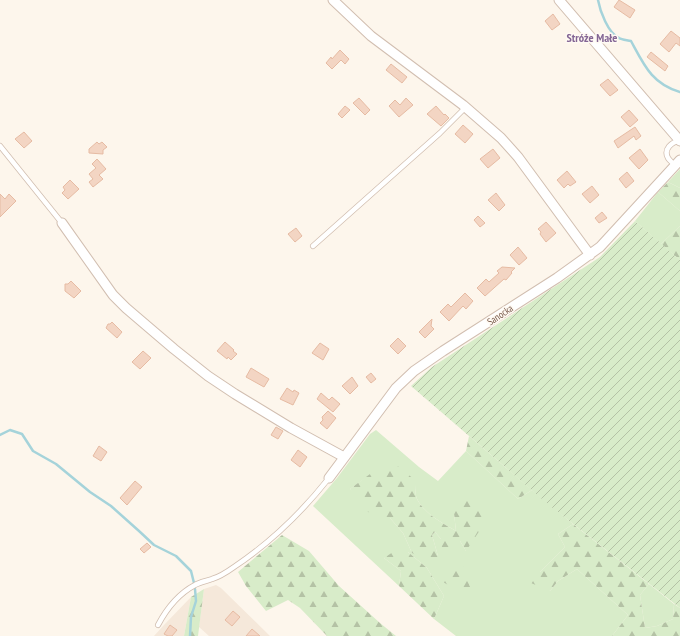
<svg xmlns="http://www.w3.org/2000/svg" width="680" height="636" font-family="'PT Sans Narrow',sans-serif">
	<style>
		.residential { fill: #f5e8da }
		.green { fill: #d8ecc9; fill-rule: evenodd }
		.forest { fill: url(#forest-firs) }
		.garden { fill: url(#garden-furrows) }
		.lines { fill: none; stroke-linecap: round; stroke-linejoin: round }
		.stream { stroke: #a5d3da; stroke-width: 2.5 }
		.building { fill: #f3d5c3; stroke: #e6bba3 }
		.lane-casing { stroke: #d1beb0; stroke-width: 6 }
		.street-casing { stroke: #d1beb0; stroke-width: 11 }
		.lane { stroke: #fff; stroke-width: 4.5 }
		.street { stroke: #fff; stroke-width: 9 }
		.labels { text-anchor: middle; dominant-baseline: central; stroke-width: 3; stroke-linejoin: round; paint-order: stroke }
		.street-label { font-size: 10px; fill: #7a5c4d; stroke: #fffaf3 }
		.quarter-label { font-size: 12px; font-weight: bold; fill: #846695; stroke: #fffaf3 }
	</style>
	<defs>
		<pattern id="forest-firs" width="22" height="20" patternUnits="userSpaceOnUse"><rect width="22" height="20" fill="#d8ecc9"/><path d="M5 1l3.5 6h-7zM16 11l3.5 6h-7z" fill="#b4c2a5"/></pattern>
		<pattern id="garden-furrows" width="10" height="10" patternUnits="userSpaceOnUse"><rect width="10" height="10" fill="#d8ecc9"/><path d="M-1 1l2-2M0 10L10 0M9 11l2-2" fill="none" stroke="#b4c2a5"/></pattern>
	</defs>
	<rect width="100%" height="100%" fill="#fdf6ec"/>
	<path class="residential" d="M216,585l5,3 49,48h-61l-10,-9 5,-38z
		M191,597l-7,39h-30l9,-10z"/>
	<path class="green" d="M680,169v19l-12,-6z
		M658,192l22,19v15l-19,18 -26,-23z
		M376,430l43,37 19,14 28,-30 52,48 14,-9 41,34 -15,10 7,13 -25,25 10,19 8,-10 19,-12 51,46 -16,21h-156l-22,-17 10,-23 -17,-28 -19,-16 -24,6 17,13 -2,15 -86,-80 24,-28 33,-44zM364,479l51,1c0,6 0,14 2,19 8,15 25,24 39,32l-2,-18 12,38 -6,-10 -19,-2 -6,-7 -3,3 6,21 -26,-3 -9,-20 -13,-15 -40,-29z
		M649,584l25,20 -1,15 -16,7 -12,2 -5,-33z"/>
	<path class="forest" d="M668,182l12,6v23l-22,-19z
		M680,226v34l-19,-16z
		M469,436l63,54 -14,9 -52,-48z
		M395,464l20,16c0,6 0,14 2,19 8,15 25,24 39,32l-2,-18 5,-16 14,1 15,20 -22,33 -6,-10 -5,7 -13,2 -1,-11 -6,-7 -3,3 6,21 -1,6 -10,-1 -15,-8 -9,-20 -13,-15 -12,1 -11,-8 -17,-22 28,-21z
		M573,524l76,60 -9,11 5,33 12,-2 16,-7 1,-15 6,4v28h-68l16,-21 -51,-46 -19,12 -8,10 -19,-8 9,-11 25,-25 -7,-13z
		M282,535l27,16 30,35 41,37 16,13h-69l-27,-28 -12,-8 -22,11 -20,-25 -8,-14z
		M396,550l12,2 19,16 17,28 -10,23 -35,-33 2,-15 -17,-13z
		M456,566h7l9,27h-10l-19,-11 -6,-8z
		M204,589l-6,47h-14l7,-39z"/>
	<path class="garden" d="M635,221l45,39v348l-131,-103 -138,-119 21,-19 168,-110z"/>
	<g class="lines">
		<path class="stream" d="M598,0c2,11 10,33 21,38 3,2 8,2 12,3 13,24 21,43 49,51
			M0,435l10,-5 12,4 11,17 23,13 34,28 21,14 28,25 15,14 22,11 15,15 3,12
			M190,636l1,-19 5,-16 -1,-12"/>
	</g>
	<path class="building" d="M619,0l16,10 -5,8 -16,-11z
		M553,14l7,10 -8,6 -7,-9z
		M671,31l9,7v8l-4,-3 -7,9 -9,-8z
		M340,50l9,9 -4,5 -4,-4 -9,9 -6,-6 5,-6 1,2z
		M651,52l17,14 -3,5 -18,-14z
		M391,64l16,13 -5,6 -16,-13z
		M608,79l10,11 -8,6 -10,-11z
		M359,98l11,12 -5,5 -12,-12z
		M406,98l7,7 -14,12 -10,-11 6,-6 5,5z
		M345,106l5,4 -8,8 -4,-4z
		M436,106l8,9 1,-1 4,4 -8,8 -14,-12z
		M629,110l9,10 -8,7 -9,-10z
		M463,125l10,9 -8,9 -10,-9z
		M635,127l6,9 -5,4 -2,-4 -16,12 -4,-7z
		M24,132l8,9 -8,7 -9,-9z
		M97,142l2,2 3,-2 5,5 -4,3v4l-14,-1v-4z
		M493,149l7,9 -12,10 -8,-9z
		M640,149l8,11 -9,9 -10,-11z
		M97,159l9,10 -7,6 4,4 -10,8 -4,-5 4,-3 -4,-5 7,-6 -4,-4z
		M567,171l9,11 -6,4 -2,-2 -4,4 -7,-8z
		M627,172l7,9 -8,7 -7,-9z
		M70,180l9,9 -11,10 -6,-6 3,-3 -2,-3z
		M592,186l7,9 -9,8 -8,-9z
		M496,193l9,12 -6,6 -11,-11z
		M0,194l5,5 4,-5 7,7 -16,16z
		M602,212l5,6 -8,5 -4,-5z
		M478,216l7,7 -5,4 -6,-7z
		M546,222l10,11 -10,9 -6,-8 1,-2 -3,-3z
		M296,228l6,8 -7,6 -7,-8z
		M518,247l9,11 -8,7 -9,-10z
		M502,267l13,1 -4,4 1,1 -6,7 -2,-1 -19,17 -8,-8 9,-9 3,3 10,-9 -2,-2z
		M71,281l10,10 -7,7 -9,-7v-7h3z
		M465,293l8,8 -7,8 -3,-3 -14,15 -9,-9 8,-8 3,3z
		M432,319l-1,7 3,3 -9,9 -6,-6z
		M112,322l10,10 -5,6 -11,-10 2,-4h2z
		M398,338l8,8 -8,8 -8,-8z
		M225,342l9,8 -1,1 4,3 -6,6 -3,-3 -1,2 -10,-8z
		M320,343l9,6 -6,11 -11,-7z
		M143,351l8,7 -11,11 -8,-7z
		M251,368l18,11 -5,8 -18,-10z
		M371,373l5,6 -5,4 -5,-6z
		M352,377l6,9 -8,8 -8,-8z
		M287,388l6,4 1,-2 5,3 -6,12 -13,-6z
		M321,393l8,7 3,-3 8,7 -7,8 -16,-13z
		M328,411l8,7 -9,11 -7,-6 3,-3 -1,-3z
		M276,427l7,4 -5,8 -7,-4z
		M99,446l8,6 -6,9 -8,-5z
		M298,450l9,7 -7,10 -9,-7z
		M135,481l7,6 -15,18 -7,-7z
		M147,543l4,4 -7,6 -4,-4z
		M233,611l7,6 -8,9 -7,-6z
		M170,625l7,5 -5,6h-4l-4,-2z
		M252,629l8,7h-14z"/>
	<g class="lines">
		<g class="lane-casing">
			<path id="lane" d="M0,146l62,77
				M675,166c-2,-3 -5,-5 -7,-8 -5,-9 4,-16 11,-17
				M313,246l127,-113 26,-26
				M158,625c9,-17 20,-31 37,-40 5,-3 12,-4 17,-6 7,-2 15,-7 22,-12 36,-24 68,-55 95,-89"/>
		</g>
		<g class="street-casing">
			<path id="street" d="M333,0l38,36 92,69 38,33 17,19 72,98
				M559,0l121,141
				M62,223l51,72 13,13 48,41 34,27 27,18 56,34 53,29
				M329,478l67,-90 18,-17 29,-20 114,-73 43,-31 80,-87"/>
		</g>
		<use href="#lane" class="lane"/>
		<use href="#street" class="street"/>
	</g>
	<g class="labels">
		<g class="street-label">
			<text transform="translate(500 315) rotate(-34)">Sanocka</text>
		</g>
		<g class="quarter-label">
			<text x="592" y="37">Stróże Małe</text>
		</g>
	</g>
</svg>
